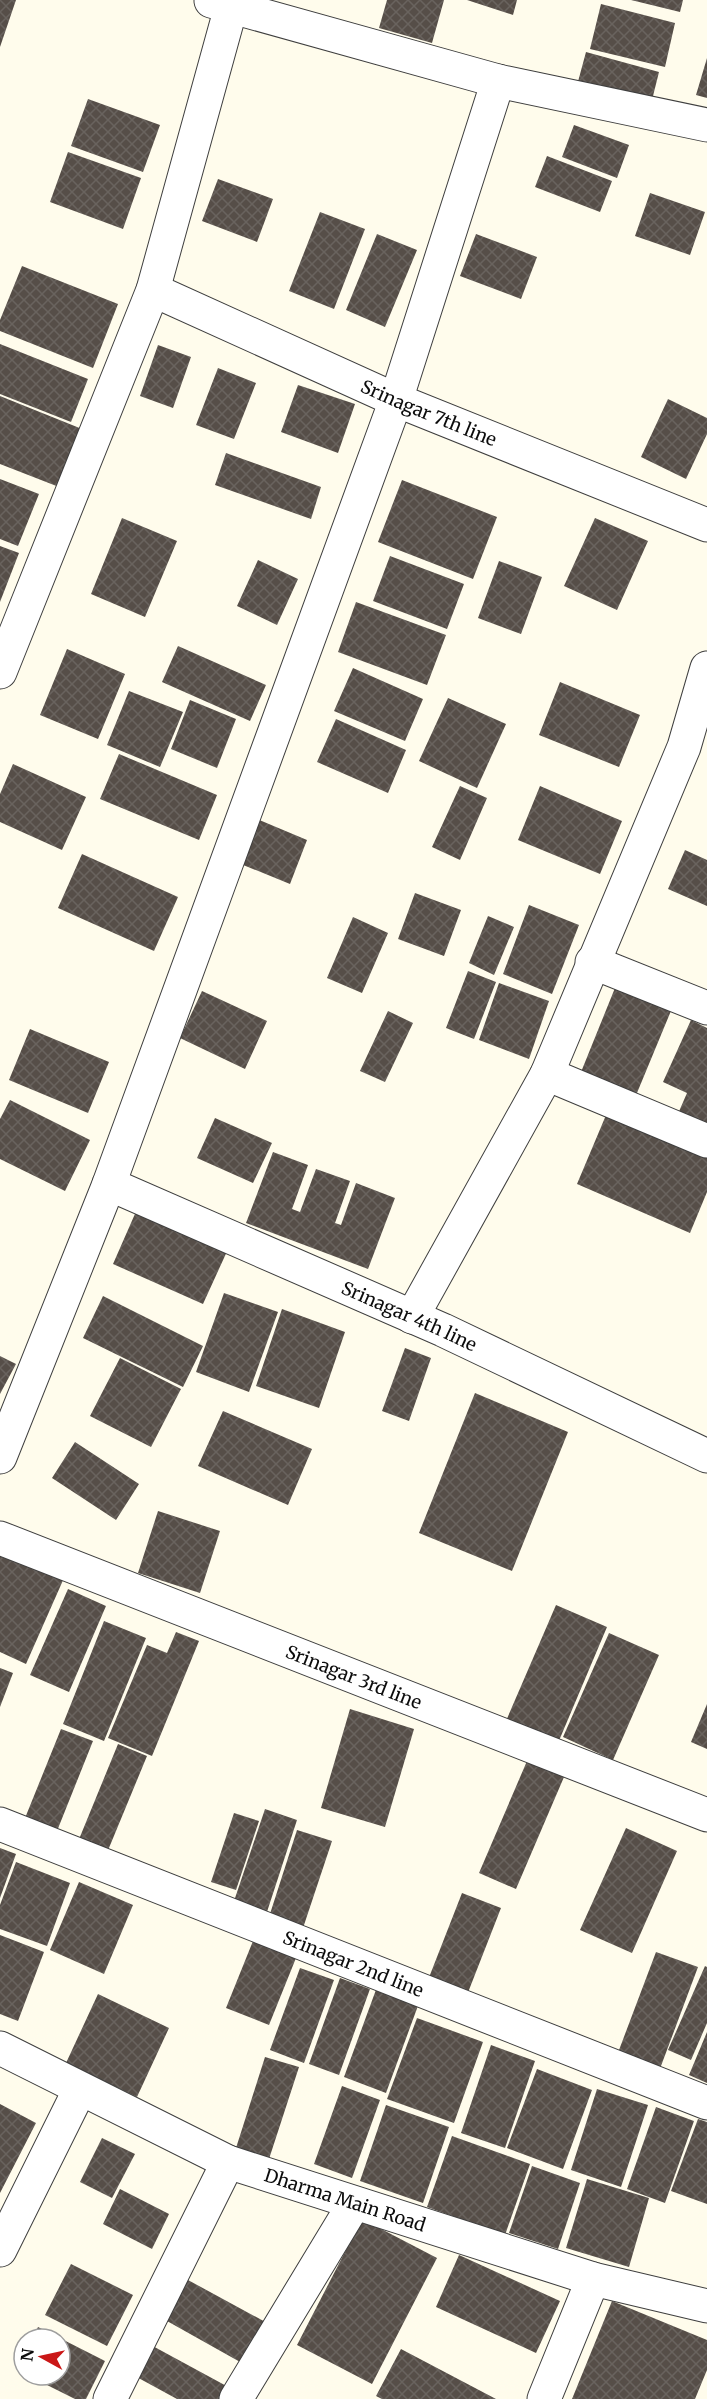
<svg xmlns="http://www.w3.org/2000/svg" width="707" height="2399" font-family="Merriweather,serif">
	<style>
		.building { fill: url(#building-cross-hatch) }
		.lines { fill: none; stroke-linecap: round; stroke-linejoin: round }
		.minor-casing { stroke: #3f3f3f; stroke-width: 35 }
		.minor { stroke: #fff; stroke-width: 33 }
		.labels { text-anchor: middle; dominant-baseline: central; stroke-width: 6; stroke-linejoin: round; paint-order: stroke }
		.street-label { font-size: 18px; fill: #0c0c0c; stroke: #fff }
	</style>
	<defs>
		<pattern id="building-cross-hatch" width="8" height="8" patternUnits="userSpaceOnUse" patternTransform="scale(1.5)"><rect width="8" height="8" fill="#564e48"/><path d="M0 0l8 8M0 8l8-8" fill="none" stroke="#69635e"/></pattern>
	</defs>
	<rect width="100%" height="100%" fill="#fffcec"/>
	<path class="building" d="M0,0h16l-16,47z
		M387,0h57l-12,43 -53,-15z
		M467,0h50l-4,15z
		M631,0h52l-3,12z
		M601,4l74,19 -10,44 -75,-18z
		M586,52l73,20 -9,36 -74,-19z
		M707,58v40l-11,-3z
		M88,99l72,26 -17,47 -72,-26z
		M574,125l55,20 -12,33 -55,-21z
		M68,152l73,26 -18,51 -73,-27z
		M547,156l65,25 -12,31 -65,-25z
		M218,179l55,20 -16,43 -55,-21z
		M650,193l55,19 -15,43 -55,-19z
		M320,212l45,17 -31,80 -45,-18z
		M377,234l40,16 -32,77 -39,-17z
		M476,234l61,23 -16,42 -61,-23z
		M22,266l96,38 -25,64 -93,-37v-11z
		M0,344l88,35 -17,43 -71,-28z
		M158,345l33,12 -18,51 -33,-12z
		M218,368l38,15 -22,56 -38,-14z
		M298,385l57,19 -17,49 -57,-21z
		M0,396l82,33 -23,58 -59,-23z
		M668,399l39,19v16l-21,45 -45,-22z
		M226,453l95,34 -10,32 -96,-34z
		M0,479l39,15 -21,52 -18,-7z
		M402,480l95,37 -24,62 -95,-37z
		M122,518l55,23 -32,76 -54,-23z
		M595,518l53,23 -31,69 -53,-24z
		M0,546l19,7 -19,49z
		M390,556l74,28 -17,45 -74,-28z
		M258,560l40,19 -21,46 -40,-19z
		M499,561l43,16 -21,57 -43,-16z
		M356,602l90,33 -19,50 -89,-33z
		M178,646l88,39 -16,36 -88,-39z
		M67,649l58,25 -27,65 -58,-24z
		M353,668l70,31 -18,42 -71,-30z
		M560,682l80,33 -21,52 -80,-32z
		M129,691l54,21 -23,55 -53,-22z
		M448,698l58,26 -29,64 -58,-27z
		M190,700l46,19 -19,49 -46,-19z
		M336,719l70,31 -18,43 -71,-31z
		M119,754l98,41 -18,45 -99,-41z
		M13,764l73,33 -24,53 -62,-28v-28z
		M460,786l27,12 -27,62 -28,-13z
		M540,786l82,35 -22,53 -82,-34z
		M250,816l57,24 -17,44 -59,-24z
		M685,850l22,10v46l-39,-17z
		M82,854l96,43 -24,54 -96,-43z
		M415,893l46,17 -17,46 -46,-17z
		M529,905l50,20 -27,69 -49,-20z
		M488,916l26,11 -20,48 -25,-12z
		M353,917l35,16 -26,60 -35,-15z
		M468,971l28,11 -22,57 -28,-11z
		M499,983l50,18 -20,58 -50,-19z
		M617,983l56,23 -41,99 -55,-23z
		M202,991l65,30 -22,48 -65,-31z
		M388,1011l25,12 -28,59 -25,-11z
		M691,1020l16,8v98l-30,-10 10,-23 -24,-11z
		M30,1029l79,33 -21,51 -79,-33z
		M10,1100l80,40 -25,51 -65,-32v-40z
		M609,1108l98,42v42l-17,41 -113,-49z
		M215,1118l57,25 -19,40 -56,-25z
		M273,1152l35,13 -16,44 8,3 16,-43 34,12 -15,42 6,2 15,-42 39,15 -27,71 -122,-46z
		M138,1207l91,40 -26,57 -90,-40z
		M224,1293l54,19 -29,80 -53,-20z
		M103,1296l100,50 -20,41 -100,-49z
		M282,1309l63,23 -26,76 -63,-22z
		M405,1348l26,10 -22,63 -27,-10z
		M0,1356l16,8 -16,30z
		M120,1358l61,31 -30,58 -61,-31z
		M475,1393l93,39 -56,139 -93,-38z
		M223,1411l89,38 -24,56 -90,-39z
		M75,1442l64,42 -23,36 -64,-42z
		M158,1511l62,20 -20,62 -62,-20z
		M0,1549l64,29 -38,86 -26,-12z
		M68,1589l38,17 -37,86 -39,-17z
		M556,1605l51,22 -49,116 -52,-22z
		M104,1621l42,17 -42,103 -41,-17z
		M176,1632l23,9 -47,115 -44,-18 39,-93 20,8z
		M609,1633l50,22 -46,105 -50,-23z
		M0,1668l13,5 -13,34z
		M707,1704v45l-16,-7z
		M350,1709l64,20 -29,98 -64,-19z
		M61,1729l32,12 -40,100 -32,-13z
		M118,1744l29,12 -43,104 -29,-11z
		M527,1761l37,16 -48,112 -37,-16z
		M265,1809l32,11 -33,101 -33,-11z
		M234,1813l25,8 -23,69 -25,-8z
		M626,1828l51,23 -45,102 -52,-23z
		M297,1830l35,11 -29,87 -34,-11z
		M0,1848l16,6 -16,44z
		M16,1862l54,21 -23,63 -47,-17v-24z
		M79,1882l54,23 -29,69 -54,-24z
		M462,1893l39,15 -34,87 -39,-15z
		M0,1935l44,17 -26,69 -18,-7z
		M253,1941l43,17 -27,67 -43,-17z
		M656,1952l42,15 -40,107 -42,-16z
		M705,1966l2,1v56l-16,37 -23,-10z
		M300,1968l34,12 -30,83 -34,-13z
		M340,1978l30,11 -31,86 -30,-11z
		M377,1987l42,16 -33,90 -42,-16z
		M98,1994l71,34 -32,69 -71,-34z
		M417,2018l66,24 -29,81 -67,-24z
		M707,2032v51l-18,-8z
		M491,2045l44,16 -30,87 -44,-15z
		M265,2057l34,10 -30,92 -33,-11z
		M537,2069l55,21 -29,79 -56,-21z
		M342,2086l38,14 -28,78 -38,-14z
		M597,2089l51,16 -27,82 -50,-17z
		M0,2104l36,19 -36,70z
		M386,2105l63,22 -26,76 -63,-22z
		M656,2107l38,14 -29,82 -38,-14z
		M698,2119l9,3v82l-36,-13z
		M452,2136l78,28 -25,71 -78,-28z
		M102,2138l33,16 -23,44 -32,-16z
		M532,2166l48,17 -22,66 -49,-16z
		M587,2179l62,19 -20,69 -63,-19z
		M120,2189l49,25 -17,35 -49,-25z
		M362,2219l75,39 -65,126 -75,-39z
		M459,2255l101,46 -24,52 -100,-46z
		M71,2264l62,31 -26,51 -62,-31z
		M188,2280l81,44 -20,43 -82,-46z
		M612,2301l95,39v30l-12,29h-123z
		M38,2327l67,34 -19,38h-11l-48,-24h33v-36h-28z
		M149,2344l83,45 -5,10h-50l-44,-24z
		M401,2349l95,50h-114l-6,-3z"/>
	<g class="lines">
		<g class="minor-casing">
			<g id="minor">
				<path d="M211,1l287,80 209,44"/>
				<path id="s1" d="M153,290l243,110 311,125"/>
				<path d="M0,672l153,-382 80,-290"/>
				<path d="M592,962l115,46"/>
				<path d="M547,1074l160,67"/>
				<path id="s2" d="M109,1184l334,146 264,126"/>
				<path d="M412,1317l135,-243 137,-327 23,-79"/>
				<path d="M0,1457l109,-273 287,-784 102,-319"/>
				<path id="s3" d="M0,1538l707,277"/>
				<path id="s4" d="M0,1824l707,279"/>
				<path id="s5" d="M0,2048l228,114 365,117 114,27"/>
				<path d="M0,2250l80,-161"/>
				<path d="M110,2399l118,-237"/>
				<path d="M236,2399l118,-195"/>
				<path d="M544,2399l49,-120"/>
			</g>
		</g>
		<use href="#minor" class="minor"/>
	</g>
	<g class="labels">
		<g class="street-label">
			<text stroke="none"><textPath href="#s1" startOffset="302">Srinagar 7th line</textPath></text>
			<text stroke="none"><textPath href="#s2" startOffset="328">Srinagar 4th line</textPath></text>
			<text stroke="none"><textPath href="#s3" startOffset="380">Srinagar 3rd line</textPath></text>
			<text stroke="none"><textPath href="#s4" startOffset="380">Srinagar 2nd line</textPath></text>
			<text stroke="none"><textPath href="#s5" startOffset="378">Dharma Main Road</textPath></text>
		</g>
	</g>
	<g transform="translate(42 2357) rotate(278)"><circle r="28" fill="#ffffff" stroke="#9e9e9e" stroke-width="1.5"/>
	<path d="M0-4.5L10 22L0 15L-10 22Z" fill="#ca1717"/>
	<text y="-9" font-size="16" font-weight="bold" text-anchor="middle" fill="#0c0c0c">N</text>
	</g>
</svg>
